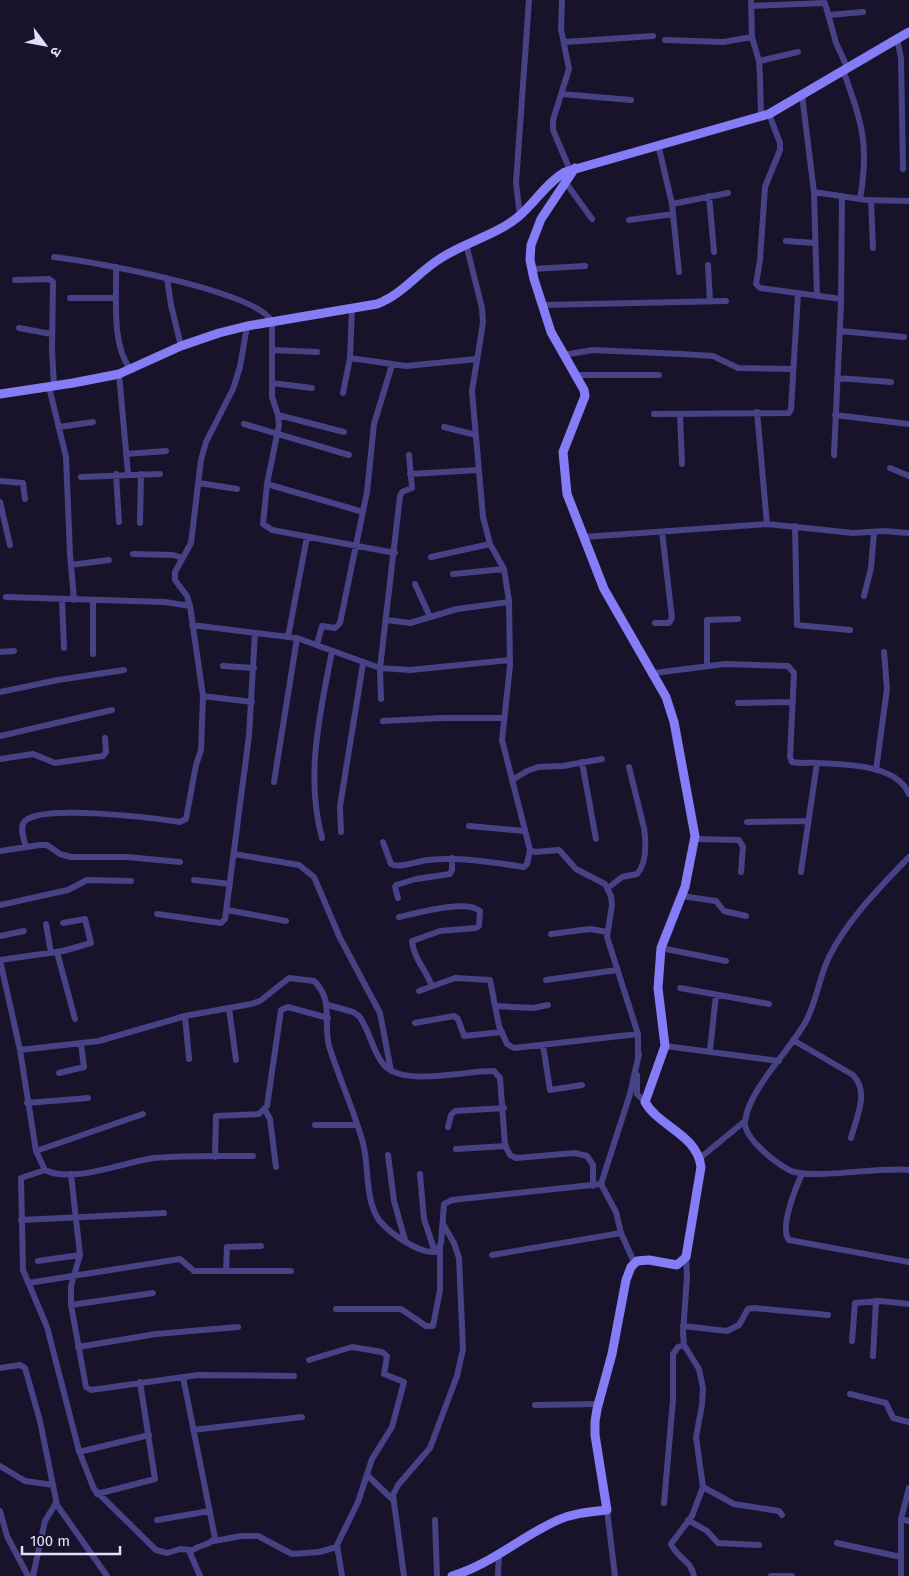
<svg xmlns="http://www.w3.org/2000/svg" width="909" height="1576" font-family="'Fira Sans','Noto Sans Devanagari',sans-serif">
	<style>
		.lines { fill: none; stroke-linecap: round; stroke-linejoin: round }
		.street { stroke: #474285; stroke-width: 6 }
		.secondary { stroke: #847df5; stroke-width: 9 }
	</style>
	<rect width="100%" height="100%" fill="#18132a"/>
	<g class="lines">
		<path class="street" d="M562,0l-1,29 8,40 -16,51v10l17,40
			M751,0l1,37 7,24 1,16 1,39
			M751,6l74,-3 11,40 11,24
			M829,15l34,-3
			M897,38l4,20 2,111
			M665,40l58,2 29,-5
			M565,42l88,-6
			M759,61l39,-9
			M843,70c18,51 27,73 17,129
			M562,94l69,6
			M802,95l12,97 3,104
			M769,114l11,29v7l-15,37 -5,73 -4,24 4,4 81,11
			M658,144l14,60 7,68
			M566,183l26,36
			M814,192l53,8 42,1
			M709,196l5,56
			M871,200l2,48
			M672,204l56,-11
			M520,216l-4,-33 13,-183
			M629,220l44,-6
			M786,241l29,2
			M466,244l16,64 1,15 -11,68 11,126 7,27 14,25 5,32 1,65 -8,74 28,110 5,2 24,-2 17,19 29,15 6,12 1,9 -5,32 31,97v24
			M54,257c36,4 204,34 218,65v75l6,18 1,10 -12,59 -4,40 9,6 123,23
			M708,265l2,36
			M116,267c1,32 -5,75 14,102
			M532,269l53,-3
			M167,278l4,27 10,41
			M15,280l34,-1 4,3 -1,68 2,36
			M70,298h46
			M543,305l183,-4
			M19,328l32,6
			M840,331l64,6
			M274,350l43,2
			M563,355l30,-5 88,4 32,2 25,12 55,1
			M350,358l56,8 71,-7
			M119,374l9,100
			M575,375h84
			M837,378l54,4
			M272,383l40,5
			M49,387l17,70 4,97 4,46
			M343,393l7,-35 2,-49
			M757,412l10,112
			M654,414l135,-1 2,-4 7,-115
			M680,414l2,50
			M278,415l66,17
			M835,415l74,9
			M244,424l105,31
			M59,427l34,-5
			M444,427l32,8
			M126,454l40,-3
			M834,455l7,-152 1,-107
			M890,468l19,8
			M116,474l3,48
			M410,474l69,-4
			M81,477l79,-3
			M0,481l23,2 2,16
			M199,483l38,6
			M267,484l96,28
			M0,502l10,43
			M140,523l1,-49
			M795,526l2,99 53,5
			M584,537l183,-13 86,9 31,-2 25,2
			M133,554l40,1 10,3
			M431,557l59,-13
			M71,565l38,-5
			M453,574l51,-5
			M415,584l15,33
			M864,596l7,-28 3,-36
			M6,597l159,5 25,4
			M62,600l2,48
			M93,600v54
			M386,620l24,3 47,-14 52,-7
			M655,623h14l3,-5 -10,-86
			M192,625l105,13 83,30 30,2 100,-10
			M288,637l19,-100
			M317,644l5,-18 13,2 5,-5 27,-131 7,-68 18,-59
			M0,652l14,-1
			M223,666l31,2
			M707,666v-46l31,-1
			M654,673l71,-9 63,2 6,7 -4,84 2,5c9,2 18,0 27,1 28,2 77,1 90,31
			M0,692l58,-12 66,-10
			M203,696l49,6
			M381,699l-1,-31 20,-172 2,-4 10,-4 -3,-33
			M738,703l55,-1
			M383,721l60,-3h60
			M0,736l112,-26
			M0,759l33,-5 22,9 48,-7 3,-4 -1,-14
			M582,762l14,77
			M876,770l11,-81 -3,-37
			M512,780l15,-9 11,-4 25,-1 39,-7
			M274,782l23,-144
			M747,822l61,-1
			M469,826l55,5
			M341,832l-1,-26 23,-142
			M322,838c-17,-62 -2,-125 10,-187
			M695,839l44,1 4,7 -2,25
			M383,842l8,22c8,5 27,-3 37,-4 33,-3 63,2 96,7l3,-3 3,-14
			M26,847c-2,-7 -7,-21 -1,-26 17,-17 129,-3 155,1l6,-3 10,-54 5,-15 2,-54 -13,-90 -3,-10 -12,-16v-8l16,-29 10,-83 5,-18 27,-53 7,-22 7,-41
			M0,851l40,-6h7l13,9 11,3h56l53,5
			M234,854l65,11 15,12 26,61 40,75 11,58
			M909,857c-29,30 -61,62 -80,100 -10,20 -12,44 -23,64 -16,30 -56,66 -61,100 -2,17 30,41 44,49 21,11 91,-4 120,0
			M801,872l16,-109
			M194,880l36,4
			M608,888l14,-11 15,-3c10,-11 9,-32 7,-46l-15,-61
			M681,896l35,5 8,10 22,5
			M398,898l-3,-11 1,-2 20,-6 34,-5 2,-4v-12
			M0,905l68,-15 19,-10 44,1
			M227,910l59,11
			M157,914l64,9 4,-4 24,-183 6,-103
			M399,917c18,-4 67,-18 81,-6l-1,15 -3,2 -36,3 -28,10c2,18 14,29 20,45
			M46,924l5,29
			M551,934l39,-5 17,3
			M0,936l24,-5
			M661,948l65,13
			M57,952l18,67
			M0,960l20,90 16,101 9,19c28,14 78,-8 109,-12 32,-3 66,-2 99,-2
			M0,960l63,-9 28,-8 -6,-24 -22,4
			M546,980l71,-10
			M680,988l89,16
			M419,991l36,-13 35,2 9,46 8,18 7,4 124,-14
			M328,1005l25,7 6,4c11,15 13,34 24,48 19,24 84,6 111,7l6,7 5,67 5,10 6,3 59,-5 12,3 6,9v21
			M496,1006l37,2 15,-3
			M229,1008l7,52
			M185,1016l4,43
			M415,1023l39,-7 4,3 6,17 38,-4
			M793,1040l60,35c17,17 3,43 -2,63
			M543,1045l7,45 32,-5
			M665,1046l114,15
			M20,1050l79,-9 86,-25 66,-12 9,-3 29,-23 25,3c20,19 9,42 15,65 10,32 25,64 34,97 6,23 2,53 14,74 7,13 46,40 60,34l4,-8 3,-39 8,-4 149,-16 29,-90 9,-40
			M710,1050l6,-55
			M59,1073l25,-6 -3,-23
			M637,1075v19l8,8
			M27,1103l61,-5
			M265,1110l5,9 6,48
			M315,1125h42
			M448,1127l3,-12 4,-4 49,-3
			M456,1149l50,-3
			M36,1151l107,-37
			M388,1155l6,46 11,39
			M215,1157l1,-41 43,-2 8,-8 14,-96 7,-3 40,11
			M700,1158l45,-37
			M45,1170l-24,8 2,92 24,57 32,124 15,38 62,61 11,3 13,-4 11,1
			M71,1174l9,81 -9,31v19l15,82 5,3 107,-15 96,1
			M420,1174l4,45 11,33
			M802,1174c-6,13 -23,54 -13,66l120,22
			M601,1184l15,28 5,21 13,29
			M21,1220l143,-7
			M492,1255l129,-22
			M686,1257l1,20 -4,56 1,12 15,24 4,19 -1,17 -6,32 7,50 -11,29 -21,28c5,13 20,16 23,32
			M38,1261l42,-6
			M226,1271l1,-24 34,-1
			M28,1283l152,-24 14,12h97
			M71,1305l82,-12
			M336,1309h65l25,17h7l7,-36v-43
			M683,1326l44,5 12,-6 9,-16 6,-1 74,7
			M852,1341l3,-38 26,-2 28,3
			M78,1347l78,-13 82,-7
			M873,1356l3,-55
			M309,1360l43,-13 30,5 5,4 -3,18 20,8 -12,45 -20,32 -14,43 -21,43 5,31
			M0,1368l20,-3 5,3 15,53 17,84 50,71
			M183,1377l32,161c-6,9 -19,6 -25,15l10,23
			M850,1394l36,9 7,15 16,4
			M535,1405l63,-1
			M193,1430l109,-13
			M79,1452l70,-17
			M0,1466l25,15 28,4
			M367,1475l25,24
			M703,1487l31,17 45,7 3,4
			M97,1494l58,-15 -15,-97
			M664,1503l9,-103v-46l5,-7 6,-2
			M607,1510l8,66
			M0,1511l7,25 21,40
			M901,1519l8,2
			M157,1520l53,-9
			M435,1520l2,56
			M688,1520l19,11 11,12 41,2
			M214,1541l27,-5h17l34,18 27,-2 18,-5
			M837,1543l64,14
			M33,1576l12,-55 11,-18
			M404,1576l-11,-81 5,-10 32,-37 27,-72 6,-27 -4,-91 -5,-15 -11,-19
			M498,1576l1,-22
			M771,1576h21
			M901,1576v-57l8,-31"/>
		<path class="secondary" d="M0,394l73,-11 46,-9 62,-28 38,-13 28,-7 130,-22c25,-9 41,-32 64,-46 25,-16 55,-23 77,-41 17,-14 28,-34 47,-45l204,-58 140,-82
			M452,1576c38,-11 70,-40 106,-56 16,-7 32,-8 49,-10l-12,-75v-13l2,-13 15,-55 14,-74 5,-13 6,-6 12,-1 28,5 9,-8 15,-90c-4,-33 -42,-40 -56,-65l20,-56 -7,-58 3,-40 24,-61 10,-51 -21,-114 -8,-25 -62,-108 -37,-95 -4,-42 22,-56 -1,-6 -33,-58 -17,-53 -4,-19 1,-15 10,-26 34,-51"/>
	</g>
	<g transform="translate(45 45) rotate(122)" stroke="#18132a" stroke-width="4" paint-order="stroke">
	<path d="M0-4L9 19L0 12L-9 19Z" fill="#e3defc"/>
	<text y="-8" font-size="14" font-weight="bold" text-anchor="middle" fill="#e3defc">उ</text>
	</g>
	<path d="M22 1546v8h98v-8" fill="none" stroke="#e3defc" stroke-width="2.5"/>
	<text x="30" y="1546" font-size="15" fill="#e3defc" stroke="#18132a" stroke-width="4" paint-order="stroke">100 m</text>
</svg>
